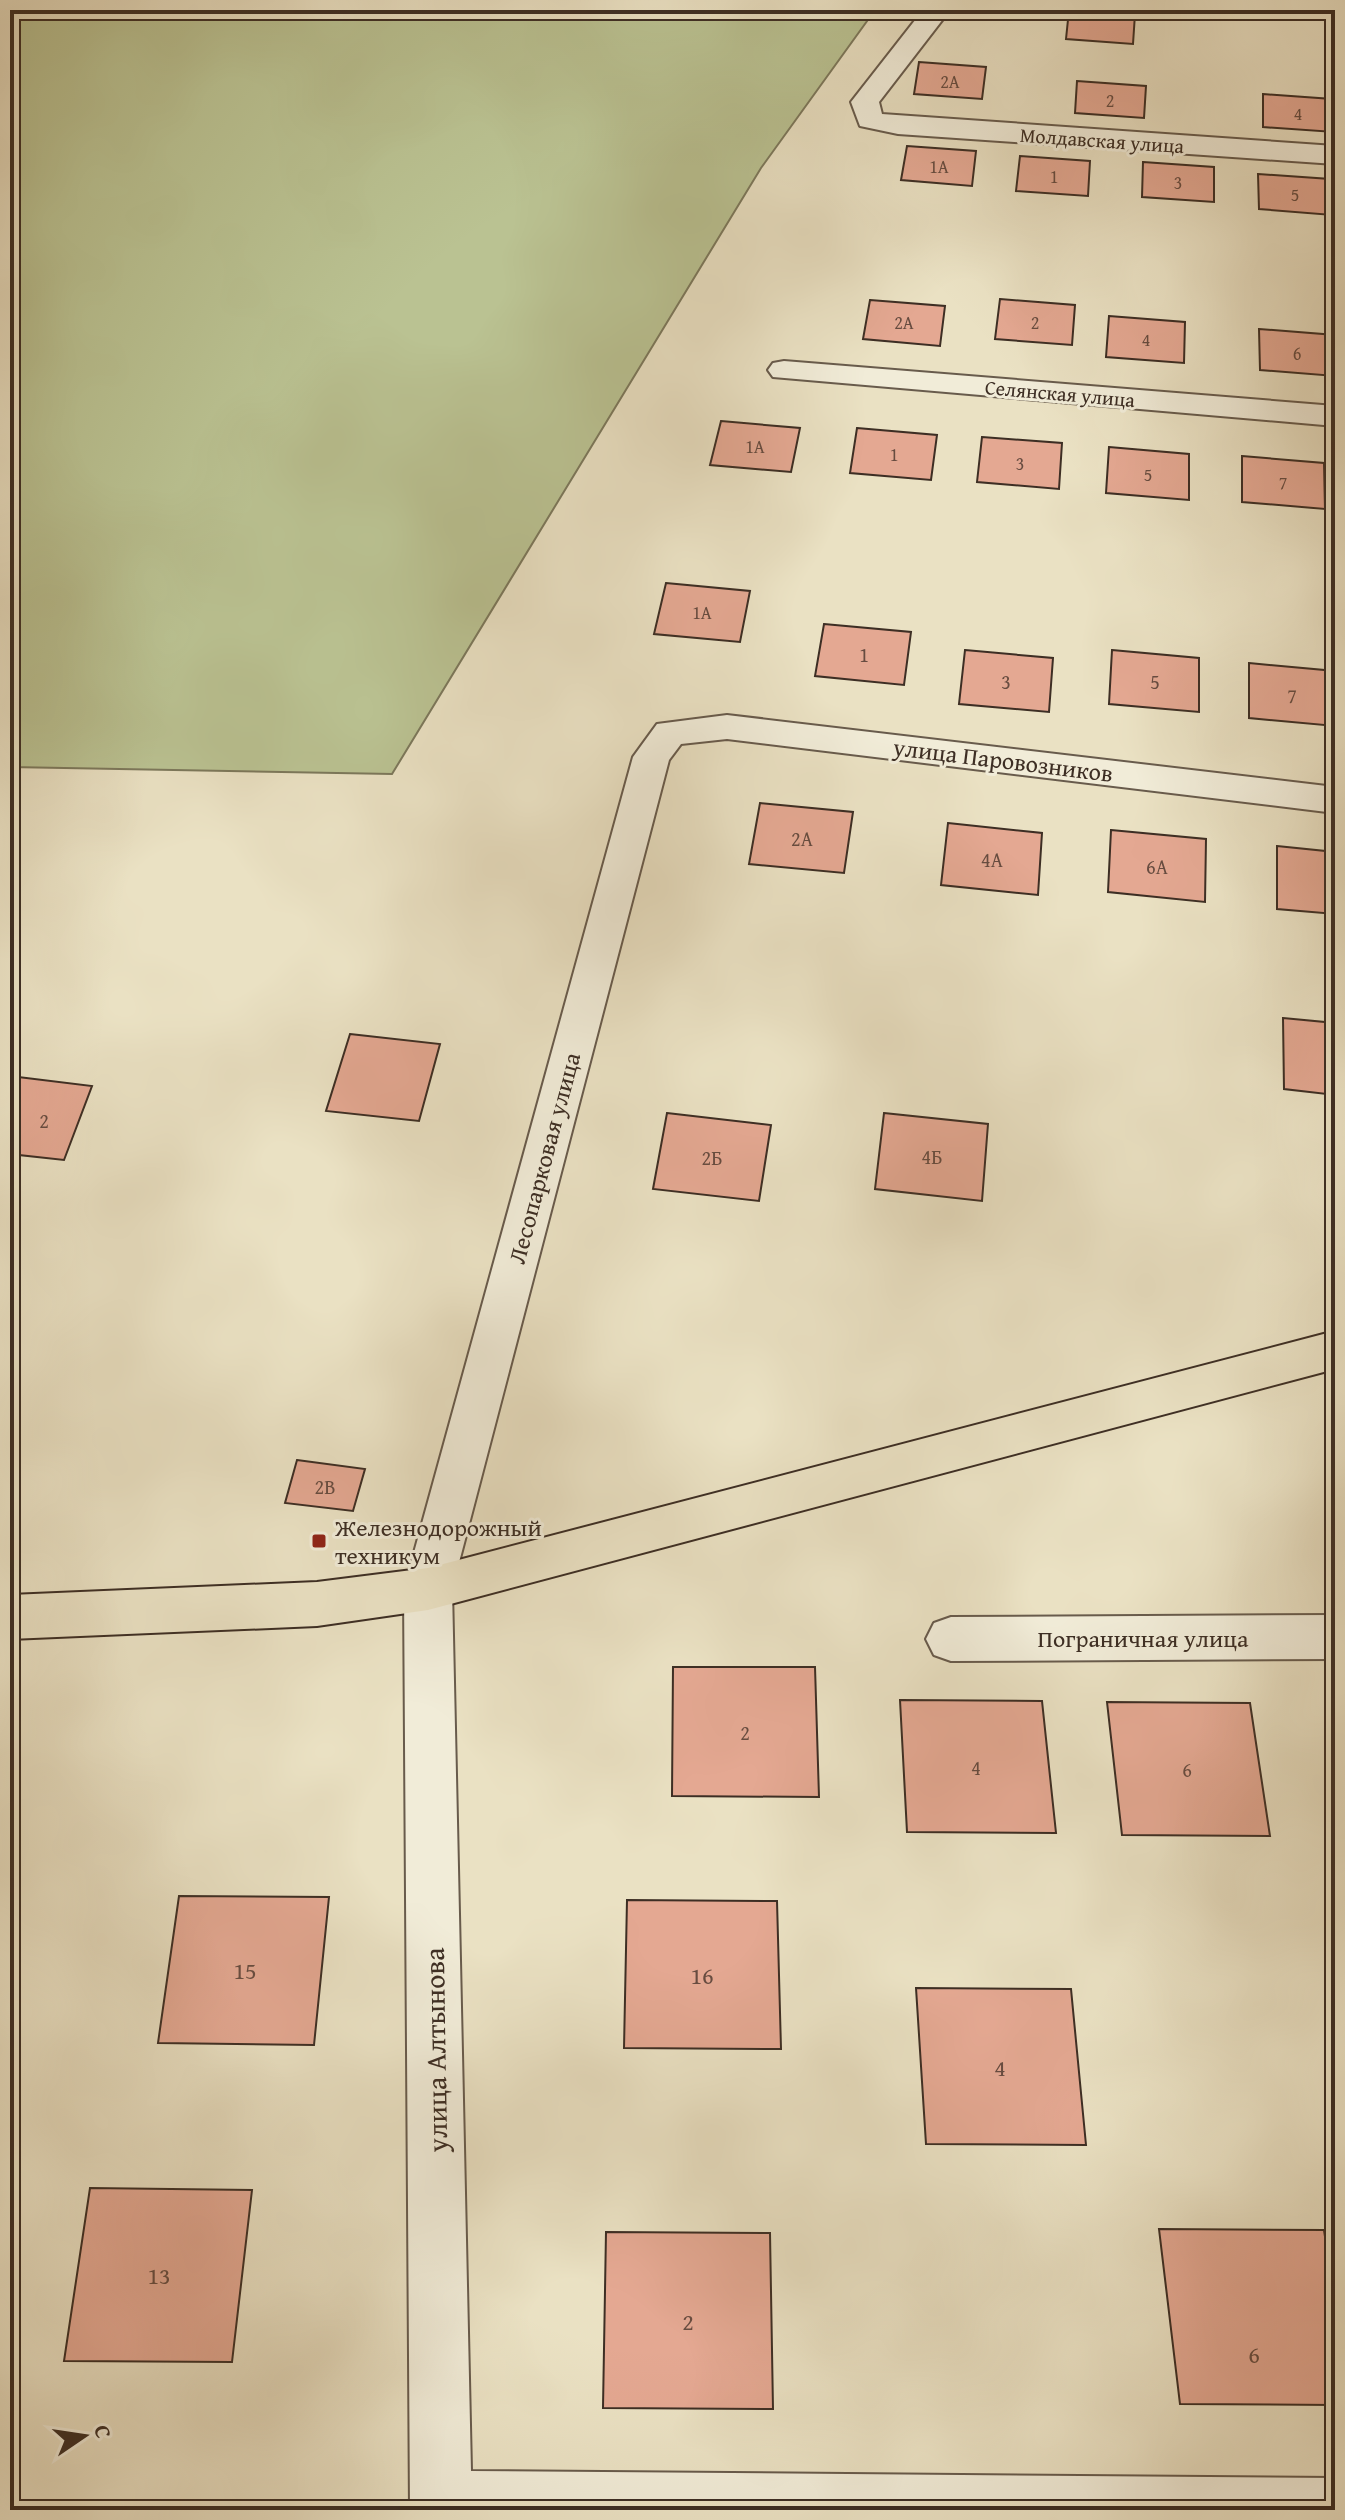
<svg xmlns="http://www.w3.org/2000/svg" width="1345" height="2520" font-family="'Gentium Book Plus',serif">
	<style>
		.green { fill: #bac292; stroke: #7c785b; stroke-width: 2 }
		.building { fill: #e4a892; stroke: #3d2e24; stroke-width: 2 }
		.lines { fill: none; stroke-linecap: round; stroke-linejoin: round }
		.minor-casing { stroke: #685b4c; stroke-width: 4 }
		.major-casing { stroke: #3d2e24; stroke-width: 4 }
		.minor { fill: #f1ecd8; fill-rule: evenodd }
		.major { fill: #eae1c3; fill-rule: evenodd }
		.poi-dot { fill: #8f2418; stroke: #f1ecd8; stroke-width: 3 }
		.labels { text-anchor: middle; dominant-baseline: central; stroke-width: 6; stroke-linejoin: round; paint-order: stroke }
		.far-number-label { font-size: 18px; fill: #674c40 }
		.far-street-label { font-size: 20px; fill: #3d2e24; stroke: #f1ecd8 }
		.number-label { font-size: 20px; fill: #674c40 }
		.street-label { font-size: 24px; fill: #3d2e24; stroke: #f1ecd8 }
		.poi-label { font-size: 24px; fill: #3d2e24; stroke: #f1ecd8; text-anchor: start }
		.near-number-label { font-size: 24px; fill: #674c40 }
		.near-street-label { font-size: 28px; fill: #3d2e24; stroke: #f1ecd8 }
	</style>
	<rect width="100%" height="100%" fill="#eae1c3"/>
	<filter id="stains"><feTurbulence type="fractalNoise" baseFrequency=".0025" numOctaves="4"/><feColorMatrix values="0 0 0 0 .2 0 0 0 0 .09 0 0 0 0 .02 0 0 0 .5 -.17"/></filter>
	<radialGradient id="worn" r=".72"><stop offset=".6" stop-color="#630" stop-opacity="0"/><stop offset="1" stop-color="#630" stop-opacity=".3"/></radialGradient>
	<path class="green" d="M10,10h865l-114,158 -369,606 -382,-7z"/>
	<path class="building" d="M1069,10l66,4 -2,30 -67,-5z
		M919,62l67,5 -4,32 -68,-5z
		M1077,81l69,5 -2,32 -69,-5z
		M1263,94l69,5 2,33 -71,-5z
		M907,146l69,5 -4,35 -71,-6z
		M1020,156l70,5 -2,35 -72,-5z
		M1143,162l71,5v35l-72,-5z
		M1258,174l72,5 2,36 -73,-6z
		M1000,299l75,6 -3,40 -77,-6z
		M870,300l75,6 -5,40 -77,-7z
		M1109,316l76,6 -1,41 -78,-6z
		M1259,329l76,6v41l-75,-6z
		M721,421l79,7 -9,44 -81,-7z
		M857,428l80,7 -6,45 -81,-7z
		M982,437l80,6 -3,46 -82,-7z
		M1109,447l80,7v46l-83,-7z
		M1242,456l82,7 1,46 -83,-7z
		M666,583l84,8 -10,51 -86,-8z
		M824,624l87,8 -7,53 -89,-9z
		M965,650l88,8 -4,54 -90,-8z
		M1112,650l87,8v54l-90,-8z
		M1249,663l86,8v55l-86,-8z
		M760,803l93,9 -9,61 -95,-9z
		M948,823l94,10 -4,62 -97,-10z
		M1111,830l95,9 -1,63 -97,-10z
		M1277,846l58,6v62l-58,-5z
		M1283,1018l52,5v72l-51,-6z
		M350,1034l90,10 -21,77 -93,-10z
		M10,1076l82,10 -28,74 -54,-6z
		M667,1113l104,12 -12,76 -106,-12z
		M884,1113l104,11 -6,77 -107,-12z
		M297,1460l68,9 -12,42 -68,-8z
		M673,1667h142l4,130 -147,-1z
		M900,1700l142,1 14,132 -149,-1z
		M1107,1702l143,1 20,133 -148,-1z
		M179,1896l150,1 -15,148 -156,-2z
		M627,1900l150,1 4,148 -157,-1z
		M916,1988l155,1 15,156 -160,-1z
		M90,2188l162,2 -20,172 -168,-1z
		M1159,2229l165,1 11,73v102l-155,-1z
		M606,2232l164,1 3,176 -170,-1z"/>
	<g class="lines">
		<g class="minor-casing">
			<path id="minor" d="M923,10h27l-71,92 3,12 453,32v18l-437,-30 -38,-8 -9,-24z
				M784,361l551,45v20l-562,-49 -5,-7 5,-7z
				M727,715l608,72v26l-608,-74 -46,5 -12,16 -217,829 19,882 864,7v32h-925l-6,-921 229,-832 24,-33z
				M1335,1615v44l-384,2 -17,-6 -8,-16 8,-16 17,-6z"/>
		</g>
		<g class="major-casing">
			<path id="major" d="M1335,1331v38l-907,241 -111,16 -307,13v-44l307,-13 111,-14z"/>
		</g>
		<use href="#minor" class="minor"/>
		<use href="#major" class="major"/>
	</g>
	<rect class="poi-dot" x="311" y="1533" width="16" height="16" rx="4"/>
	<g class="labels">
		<g class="far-number-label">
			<text x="950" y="81">2А</text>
			<text x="1110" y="100">2</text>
			<text x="1298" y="113">4</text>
			<text x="939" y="166">1А</text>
			<text x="1054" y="176">1</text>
			<text x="1178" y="182">3</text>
			<text x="1295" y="194">5</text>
			<text x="904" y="322">2А</text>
			<text x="1035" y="322">2</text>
			<text x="1146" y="339">4</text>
			<text x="1297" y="353">6</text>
			<text x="755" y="446">1А</text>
			<text x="894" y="454">1</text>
			<text x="1020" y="463">3</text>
			<text x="1148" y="474">5</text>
			<text x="1283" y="482">7</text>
			<text x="702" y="612">1А</text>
		</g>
		<g class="far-street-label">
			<text transform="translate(1102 140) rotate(4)">Молдавская улица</text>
			<text transform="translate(1060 393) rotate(5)">Селянская улица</text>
		</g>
		<g class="number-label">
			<text x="864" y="654">1</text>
			<text x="1006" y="681">3</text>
			<text x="1155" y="681">5</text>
			<text x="1292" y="695">7</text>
			<text x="802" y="838">2А</text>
			<text x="992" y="859">4А</text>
			<text x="1157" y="866">6А</text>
			<text x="44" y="1120">2</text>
			<text x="932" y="1156">4Б</text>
			<text x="712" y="1157">2Б</text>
			<text x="325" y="1486">2В</text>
			<text x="745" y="1732">2</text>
			<text x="976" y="1767">4</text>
			<text x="1187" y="1769">6</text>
		</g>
		<g class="street-label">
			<text transform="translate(1003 760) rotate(7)">улица Паровозников</text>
			<text transform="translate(544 1158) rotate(-75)">Лесопарковая улица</text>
			<text x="1143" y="1638">Пограничная улица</text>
		</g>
		<g class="poi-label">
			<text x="335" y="1527">Железнодорожный<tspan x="335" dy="28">техникум</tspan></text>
		</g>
		<g class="near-number-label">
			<text x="245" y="1970">15</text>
			<text x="702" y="1975">16</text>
			<text x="1000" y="2067">4</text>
			<text x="159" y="2275">13</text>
			<text x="688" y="2321">2</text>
			<text x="1254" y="2354">6</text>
		</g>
		<g class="near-street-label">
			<text transform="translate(435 2050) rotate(-91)">улица Алтынова</text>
		</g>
	</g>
	<rect width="1345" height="2520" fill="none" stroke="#eae1c3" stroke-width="40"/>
	<rect x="12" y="12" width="1321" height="2496" fill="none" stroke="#3d2e24" stroke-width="4"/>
	<rect x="20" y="20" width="1305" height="2480" fill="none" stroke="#3d2e24" stroke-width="2"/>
	<g transform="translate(84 2436) rotate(77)" stroke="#f1ecd8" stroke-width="6" paint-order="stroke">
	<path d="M0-6L14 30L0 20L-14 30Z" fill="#3d2e24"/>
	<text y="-12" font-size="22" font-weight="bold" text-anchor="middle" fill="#3d2e24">С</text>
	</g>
	<rect width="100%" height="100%" filter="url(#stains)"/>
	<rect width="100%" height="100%" fill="url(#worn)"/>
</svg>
